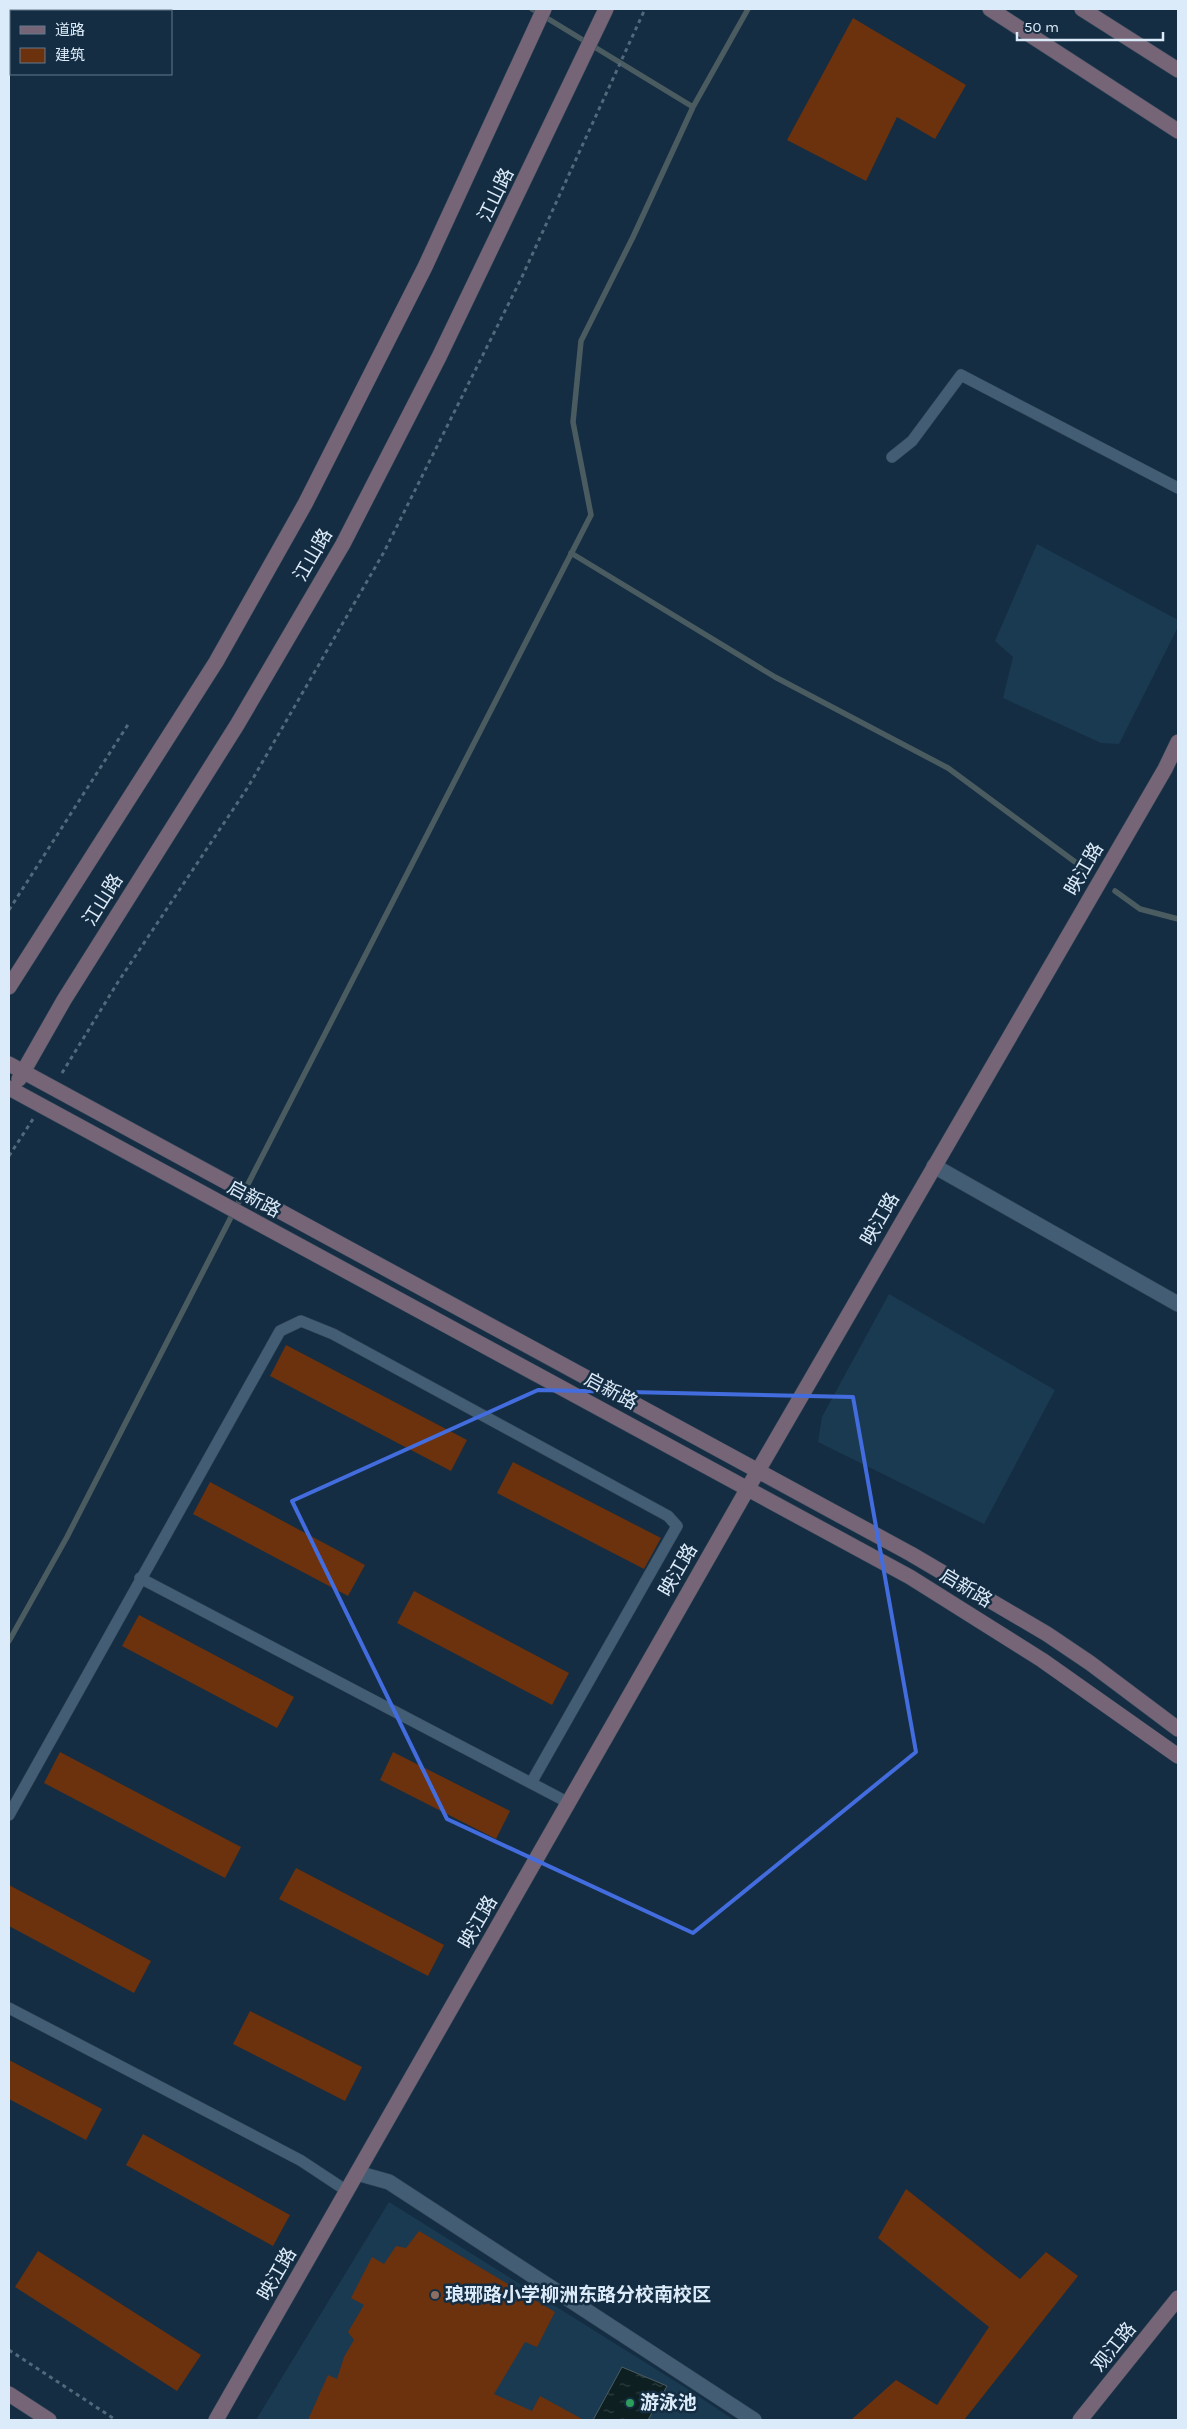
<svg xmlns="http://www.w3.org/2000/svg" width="1187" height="2429" font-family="Karla,'Noto Sans SC',sans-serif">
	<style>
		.built { fill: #1a3a52 }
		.water { fill: url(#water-ripples); stroke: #4b5c61 }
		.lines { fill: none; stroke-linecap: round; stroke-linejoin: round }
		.stream { stroke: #4b5c61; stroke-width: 5.5 }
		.building { fill: #6c310d }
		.lane-casing { stroke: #35485a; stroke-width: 12 }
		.street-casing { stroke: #35485a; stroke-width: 16 }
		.secondary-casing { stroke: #35485a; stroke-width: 16 }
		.path { stroke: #52687b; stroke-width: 3; stroke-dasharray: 4 4; stroke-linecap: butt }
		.lane { stroke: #425d74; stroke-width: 11 }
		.street { stroke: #425d74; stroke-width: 15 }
		.secondary { stroke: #766577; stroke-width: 15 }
		.marked { fill: none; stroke: #436ddf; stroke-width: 4; stroke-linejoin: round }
		.education-dot { fill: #8d6e63; stroke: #142d42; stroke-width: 2 }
		.leisure-dot { fill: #2e9e5b; stroke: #142d42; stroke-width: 2 }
		.labels { text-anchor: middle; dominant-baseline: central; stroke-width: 5; stroke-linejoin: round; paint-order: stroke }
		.street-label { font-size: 19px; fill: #dcebf9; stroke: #142d42 }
		.poi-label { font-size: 19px; font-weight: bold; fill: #dcebf9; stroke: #142d42; text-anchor: start }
	</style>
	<defs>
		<pattern id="water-ripples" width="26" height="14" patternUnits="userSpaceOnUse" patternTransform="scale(1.25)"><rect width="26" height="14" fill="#0d1f20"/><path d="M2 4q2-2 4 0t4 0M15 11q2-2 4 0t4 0" fill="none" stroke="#304041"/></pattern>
	</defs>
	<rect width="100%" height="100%" fill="#142d42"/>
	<path class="built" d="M1037,544l141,76v7l-59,117 -18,-1 -98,-45 10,-41 -18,-16z
		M889,1294l166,96 -71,134 -166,-82 4,-25z
		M389,2202l297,186 48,32h-478z"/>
	<path class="water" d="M622,2367l45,19 -19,34h-55z"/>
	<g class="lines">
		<path class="stream" d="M532,9l161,98
			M571,553l204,124 173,91 138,102
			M1115,891l25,18 38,10
			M9,1641l58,-104 524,-1022 -18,-93 8,-81 52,-104 60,-130 55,-98"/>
	</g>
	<path class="building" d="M853,18l113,67 -31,54 -38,-22 -31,64 -79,-41z
		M286,1345l181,95 -16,31 -181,-95z
		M513,1462l148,76 -17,31 -147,-76z
		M210,1482l155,83 -17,31 -155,-82z
		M414,1591l155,82 -17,32 -155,-82z
		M139,1615l155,82 -17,31 -155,-82z
		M60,1752l181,95 -16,31 -181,-95z
		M393,1752l117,59 -14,28 -116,-59z
		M296,1868l148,77 -16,31 -149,-77z
		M9,1885l142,76 -17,32 -125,-67z
		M250,2011l112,56 -17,34 -112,-57z
		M9,2060l93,49 -16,31 -77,-41z
		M143,2134l147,81 -17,31 -147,-81z
		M906,2189l114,90 26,-27 32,24 -114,144h-113l45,-40 41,25 52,-78 -111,-89z
		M419,2231l136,81 -18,35 -12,-5 -31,52 38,17 8,-15 44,24h-276l20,-45 9,4 7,-22 10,-17 -6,-8 16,-27 -13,-7 21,-41 12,7 12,-18 10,2z
		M38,2251l163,104 -24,36 -162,-104z"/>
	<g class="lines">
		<g class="lane-casing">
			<path id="lane" d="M892,457l20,-16 49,-66 217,113
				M140,1578l429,225
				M9,1815l271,-484 21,-10 32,13 335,182 9,10 -146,257
				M9,2008l291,152 47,31"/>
		</g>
		<g class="street-casing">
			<path id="street" d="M934,1166l244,138
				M357,2173l32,9 365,238"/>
		</g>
		<g class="secondary-casing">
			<path id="secondary" d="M990,9l188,122
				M1082,9l96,61
				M9,987l207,-325 89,-158 120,-237 119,-258
				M9,1064l902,490 136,80 43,29 88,66
				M19,1079l45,-79 173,-275 106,-181 96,-187 167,-348
				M9,1088l901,489 132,83 136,96
				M9,2394l40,26
				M216,2420l532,-932 417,-719 13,-27
				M1080,2420l98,-122"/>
		</g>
		<path class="path" d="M9,910l120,-187
			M62,1073l56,-91 130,-195 136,-235 137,-273 124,-270
			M9,1156l24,-37
			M9,2350l107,70"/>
		<use href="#lane" class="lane"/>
		<use href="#street" class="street"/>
		<use href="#secondary" class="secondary"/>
	</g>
	<path class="marked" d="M538,1390l315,7 63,355 -223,181 -246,-114 -155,-318z"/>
	<circle class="education-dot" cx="435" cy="2295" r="5"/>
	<circle class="leisure-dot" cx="630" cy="2403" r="5"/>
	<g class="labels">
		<g class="street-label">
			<text transform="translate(496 195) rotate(-64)">江山路</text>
			<text transform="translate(313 555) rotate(-60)">江山路</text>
			<text transform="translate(1084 869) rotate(-60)">映江路</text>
			<text transform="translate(103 900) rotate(-58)">江山路</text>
			<text transform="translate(254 1199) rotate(28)">启新路</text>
			<text transform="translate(880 1219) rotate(-60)">映江路</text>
			<text transform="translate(611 1391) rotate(28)">启新路</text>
			<text transform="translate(678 1570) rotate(-60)">映江路</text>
			<text transform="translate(966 1588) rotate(31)">启新路</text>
			<text transform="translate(478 1922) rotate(-60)">映江路</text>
			<text transform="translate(277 2274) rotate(-60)">映江路</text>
			<text transform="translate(1114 2347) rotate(-51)">观江路</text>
		</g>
		<g class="poi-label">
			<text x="445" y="2295">琅琊路小学柳洲东路分校南校区</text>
			<text x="640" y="2403">游泳池</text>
		</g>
	</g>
	<rect width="1187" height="2429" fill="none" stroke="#dcebf9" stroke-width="20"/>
	<rect x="10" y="10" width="162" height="65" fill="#142d42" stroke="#64798b"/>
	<rect x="20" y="26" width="25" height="8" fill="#766577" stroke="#64798b"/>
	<text x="55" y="35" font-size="15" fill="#dcebf9">道路</text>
	<rect x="20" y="48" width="25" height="15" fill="#6c310d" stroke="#64798b"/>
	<text x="55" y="60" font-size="15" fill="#dcebf9">建筑</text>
	<path d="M1017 32v8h146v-8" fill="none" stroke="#dcebf9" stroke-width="2.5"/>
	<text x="1024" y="32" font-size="15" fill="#dcebf9" stroke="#142d42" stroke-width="4" paint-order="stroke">50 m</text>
</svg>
